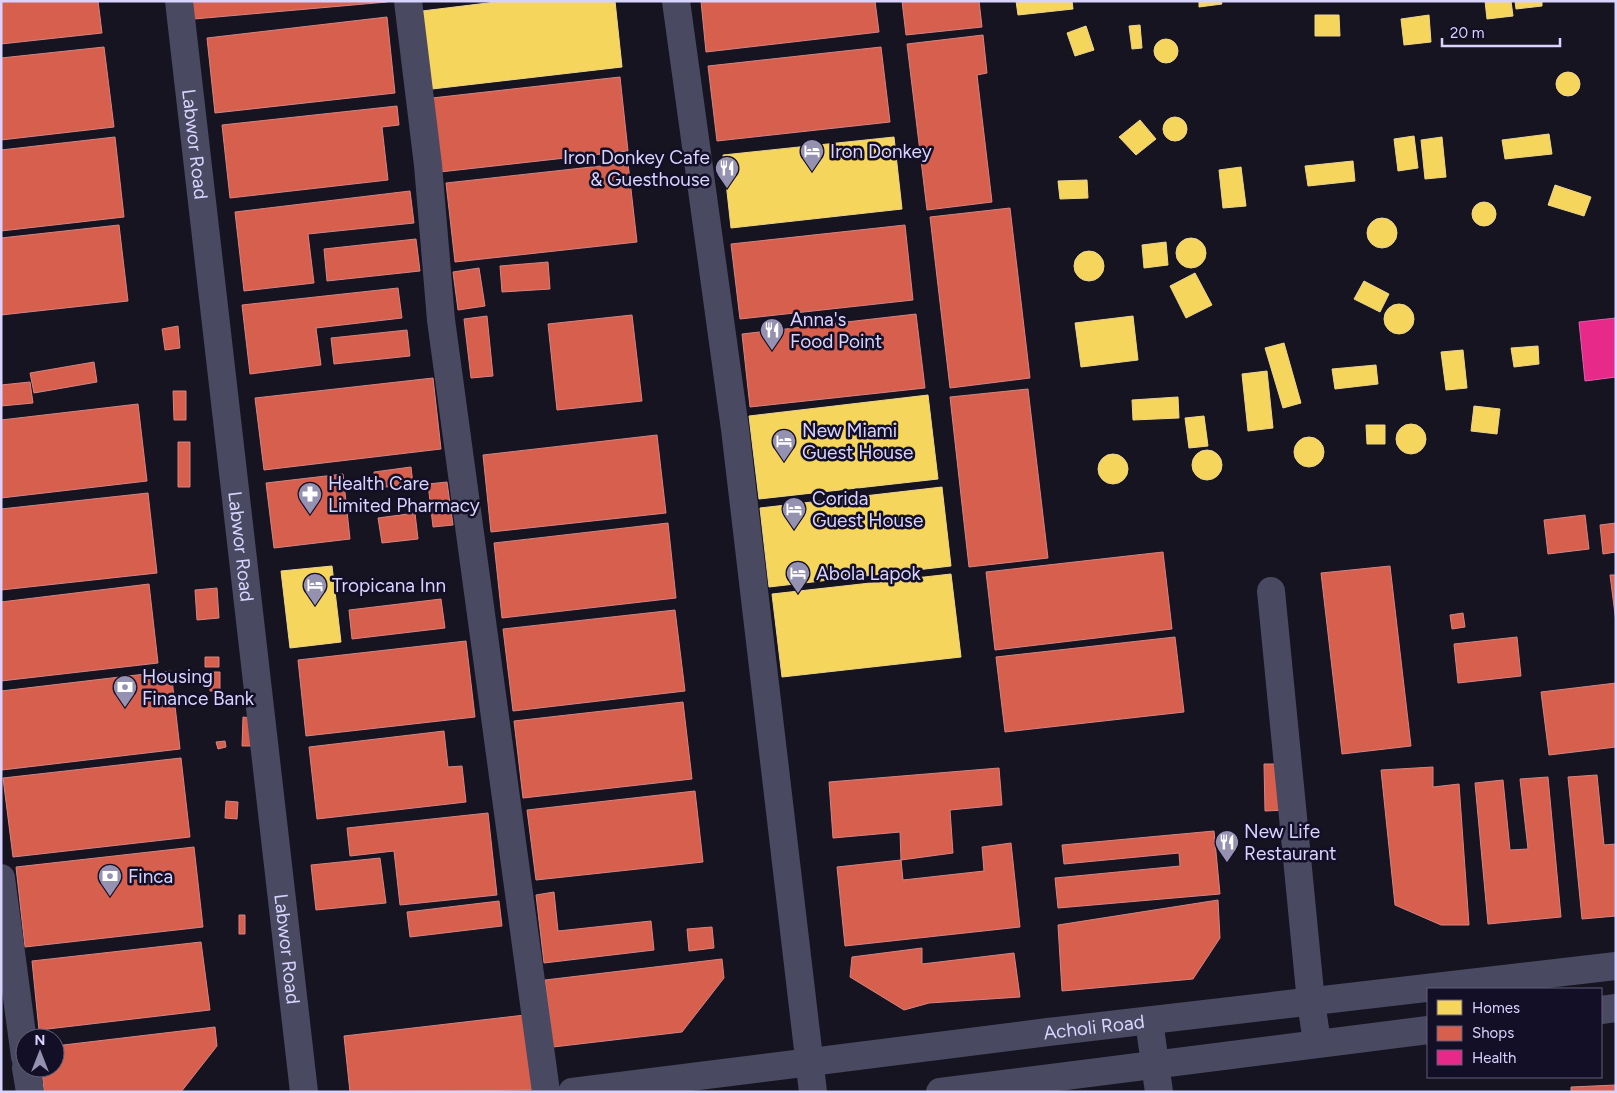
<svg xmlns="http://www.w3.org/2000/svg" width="1617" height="1093" font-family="Figtree,sans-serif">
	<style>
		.homes { fill: #f6d55c; stroke: #edd58d }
		.shops { fill: #d6604d; stroke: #d78382 }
		.health { fill: #e7298a; stroke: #e35cad }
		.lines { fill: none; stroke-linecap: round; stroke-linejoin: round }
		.street { stroke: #4a4962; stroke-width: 28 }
		.labels { text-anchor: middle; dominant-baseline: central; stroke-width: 5; stroke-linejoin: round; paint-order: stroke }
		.street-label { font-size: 19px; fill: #d9d4ff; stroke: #130f26 }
		.poi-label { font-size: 19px; fill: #d9d4ff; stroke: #130f26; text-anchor: start }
	</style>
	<rect width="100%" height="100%" fill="#161421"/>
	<path class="homes" d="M504,1h111l7,66 -190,22 -10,-78z
		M1016,1h56l1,8 -55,6z
		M1199,1h22l1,3 -23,3z
		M1485,1h26l2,15 -26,3z
		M1515,1h27v5l-26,3z
		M1315,15h24l1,21h-25z
		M1429,15l2,27 -27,3 -3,-26z
		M1140,25l2,23 -10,1 -3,-23z
		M1086,26l8,24 -19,6 -8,-23z
		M1154 51a12 12 0 1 1 24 0a12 12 0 1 1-24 0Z
		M1556 84a12 12 0 1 1 24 0a12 12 0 1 1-24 0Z
		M1163 129a12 12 0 1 1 24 0a12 12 0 1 1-24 0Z
		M1140,120l16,19 -20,16 -17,-18z
		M1549,134l3,20 -47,5 -3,-19z
		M1414,136l4,32 -20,3 -4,-32z
		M894,137l8,72 -171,19 -8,-73z
		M1442,137l4,40 -21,2 -4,-39z
		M1353,161l2,20 -47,5 -3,-20z
		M1241,167l5,39 -23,2 -4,-38z
		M1087,180l1,18 -28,1 -2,-18z
		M1555,185l36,12 -7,19 -36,-11z
		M1472 214a12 12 0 1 1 24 0a12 12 0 1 1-24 0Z
		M1367 233a15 15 0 1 1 30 0a15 15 0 1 1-30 0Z
		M1176 253a15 15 0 1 1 30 0a15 15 0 1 1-30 0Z
		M1166,242l2,23 -24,3 -2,-23z
		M1074 266a15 15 0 1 1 30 0a15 15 0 1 1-30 0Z
		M1195,273l17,32 -26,13 -16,-32z
		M1364,281l25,13 -9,18 -26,-13z
		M1384 319a15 15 0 1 1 30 0a15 15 0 1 1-30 0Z
		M1133,316l5,44 -57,7 -6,-44z
		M1284,343l17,60 -18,5 -18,-60z
		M1538,346l1,18 -25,3 -3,-19z
		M1463,350l4,38 -21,2 -5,-38z
		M1376,365l2,19 -43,5 -3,-20z
		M1267,371l6,57 -25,3 -6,-57z
		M928,395l10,84 -179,20 -10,-83z
		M1178,397l1,21 -46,2 -1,-20z
		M1474,406l26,3 -3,25 -26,-3z
		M1204,416l4,30 -19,2 -4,-30z
		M1396 439a15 15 0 1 1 30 0a15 15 0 1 1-30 0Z
		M1366,425h19v19h-18z
		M1294 452a15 15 0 1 1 30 0a15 15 0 1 1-30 0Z
		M1192 465a15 15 0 1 1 30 0a15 15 0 1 1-30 0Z
		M1098 469a15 15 0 1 1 30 0a15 15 0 1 1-30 0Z
		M942,487l9,79 -182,21 -9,-79z
		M332,566l9,76 -51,6 -9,-77z
		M951,574l10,83 -179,20 -10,-83z"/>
	<path class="shops" d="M1,1h97l4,32 -101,11z
		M192,1h195v1l-193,17z
		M701,1h174l4,31 -173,20z
		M902,1h77l3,26 -76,8z
		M387,17l8,76 -180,20 -8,-75z
		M983,35l4,38 -10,2 15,127 -65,8 -20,-166z
		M104,47l10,80 -113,13v-82z
		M881,47l9,75 -173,19 -9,-75z
		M620,77l8,74 -188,21 -8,-74z
		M397,106l2,19 -17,2 6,53 -158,18 -8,-73z
		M115,137l9,80 -123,14v-81z
		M628,163l9,79 -182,20 -9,-79z
		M410,191l4,32 -106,11 6,49 -70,8 -9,-79z
		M1010,208l20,170 -80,10 -20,-171z
		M119,225l9,76 -127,14v-77z
		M905,225l8,75 -173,19 -9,-75z
		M416,239l4,32 -93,10 -3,-32z
		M548,262l2,27 -48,3 -2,-26z
		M479,268l6,38 -27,4 -5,-38z
		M398,288l4,30 -86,10 5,37 -71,9 -8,-69z
		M916,314l9,74 -175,19 -8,-73z
		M632,315l10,86 -85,9 -9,-86z
		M487,316l6,60 -22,2 -7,-59z
		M178,326l2,22 -15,2 -3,-21z
		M407,330l3,26 -76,8 -3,-26z
		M94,362l3,20 -63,11 -4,-20z
		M433,378l8,71 -177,21 -9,-72z
		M30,382l3,21 -32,3v-21z
		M1028,389l20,169 -79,9 -19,-170z
		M173,391h13v29h-12z
		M138,404l9,77 -146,17v-78z
		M657,435l9,78 -175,19 -8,-77z
		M178,442h12v45h-12z
		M411,467l2,17 -37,4 -2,-16z
		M343,474l7,65 -76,9 -8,-65z
		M447,482l6,43 -20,2 -5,-43z
		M148,493l9,80 -156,17v-81z
		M415,513l3,26 -36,4 -4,-25z
		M1585,515l4,34 -41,5 -4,-34z
		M668,523l8,75 -174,20 -8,-75z
		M1616,523v29l-13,2 -3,-29z
		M1163,552l9,77 -177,21 -9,-78z
		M1390,566l21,180 -69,8 -21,-181z
		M1610,575h6v47z
		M149,584l9,79 -157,18v-79z
		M217,588l2,30 -22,2 -2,-30z
		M441,599l4,29 -93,11 -3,-29z
		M675,610l10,81 -172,20 -10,-82z
		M1463,613l2,14 -13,2 -2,-14z
		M1175,637l9,75 -179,20 -9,-75z
		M1517,637l4,39 -63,7 -4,-39z
		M466,641l9,76 -169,19 -8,-76z
		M205,657h14v10h-14z
		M171,671l9,78 -178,21 -1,-79z
		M210,672h10v19h-10z
		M1616,683v64l-67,8 -8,-63z
		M683,702l9,77 -169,19 -9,-77z
		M243,717l16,2 -1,27h-16z
		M444,731l4,36 14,-1 4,36 -149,17 -8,-72z
		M225,741l1,6 -8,2 -2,-7z
		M181,758l9,79 -177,20 -10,-79z
		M1264,764h22l1,46 -22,1z
		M1433,767v20l26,-3 10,141h-28l-46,-20 -14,-135z
		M999,768l3,37 -52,5 3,43 -52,7 -1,-28 -67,6 -4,-56z
		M1597,775l7,70 12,-1v72l-34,3 -14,-142z
		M1548,777l13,140 -73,7 -13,-141 28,-3 7,70 18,-1 -8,-70z
		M695,791l8,71 -167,18 -9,-70z
		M226,801l12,1 -1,17 -12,-1z
		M488,813l9,82 -97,10 -6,-54 -44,5 -3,-28z
		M1214,831l6,63 -162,14 -3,-30 125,-12 -1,-13 -115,11 -2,-19z
		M1011,843l9,84 -175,19 -8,-79 64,-7 2,20 81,-9 -2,-24z
		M194,847l9,80 -178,20 -9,-80z
		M380,858l6,45 -70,7 -5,-45z
		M554,892l4,39 93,-10 3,29 -110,13 -8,-68z
		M1218,900l2,38 -27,41 -131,12 -4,-66z
		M499,901l3,25 -92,11 -3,-25z
		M239,915h6v19h-6z
		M712,927l2,21 -25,3 -2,-22z
		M201,942l9,68 -171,20 -7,-69z
		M922,948v16l92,-11 6,44 -91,6 -25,7 -54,-33 2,-20z
		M722,959l2,19 -42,54 -129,15 -8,-67z
		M525,1015l7,75 -182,2 -6,-56z
		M215,1027l2,19 -36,46h-137l-2,-24h13v-22z
		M1616,1085v7h-45v-5z"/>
	<path class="health" d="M1616,318v59l-31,4 -6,-59z"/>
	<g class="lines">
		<g class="street">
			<path id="s1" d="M179,1l125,1091"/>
			<path d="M408,1l20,164 13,155 105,772"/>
			<path d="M676,1l59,428 78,663"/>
			<path d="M1271,591l40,411 6,40"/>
			<path d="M1,878l24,179"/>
			<path d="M1601,1010l15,-2"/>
			<path d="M1149,1021l10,71"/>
			<path d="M26,1068l4,24"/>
			<path id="s2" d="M572,1092l476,-60 568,-66"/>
			<path d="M940,1092l488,-62"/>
		</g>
	</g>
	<defs>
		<g id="hotel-pin" transform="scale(1.25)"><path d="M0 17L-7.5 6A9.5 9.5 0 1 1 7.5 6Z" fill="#9591b1" stroke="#130f26"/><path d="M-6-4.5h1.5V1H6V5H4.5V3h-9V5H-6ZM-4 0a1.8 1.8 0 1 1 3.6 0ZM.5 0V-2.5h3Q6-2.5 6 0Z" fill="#fff"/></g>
		<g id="restaurant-pin" transform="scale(1.25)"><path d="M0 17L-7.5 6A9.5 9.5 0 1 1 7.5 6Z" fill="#9591b1" stroke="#130f26"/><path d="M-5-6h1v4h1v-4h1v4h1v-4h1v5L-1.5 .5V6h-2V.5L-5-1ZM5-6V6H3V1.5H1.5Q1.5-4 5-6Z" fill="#fff"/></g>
		<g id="pharmacy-pin" transform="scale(1.25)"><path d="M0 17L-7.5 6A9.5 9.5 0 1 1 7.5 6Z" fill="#9591b1" stroke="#130f26"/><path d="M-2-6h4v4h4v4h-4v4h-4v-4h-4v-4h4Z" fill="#fff"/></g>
		<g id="bank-pin" transform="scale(1.25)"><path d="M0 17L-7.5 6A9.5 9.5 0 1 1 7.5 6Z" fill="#9591b1" stroke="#130f26"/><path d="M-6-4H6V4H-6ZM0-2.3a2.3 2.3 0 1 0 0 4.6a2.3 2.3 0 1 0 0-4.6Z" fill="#fff"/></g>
	</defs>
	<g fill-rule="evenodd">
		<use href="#hotel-pin" x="812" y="151"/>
		<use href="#restaurant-pin" x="727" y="168"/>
		<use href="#restaurant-pin" x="772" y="330"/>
		<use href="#hotel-pin" x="784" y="441"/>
		<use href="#pharmacy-pin" x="310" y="494"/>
		<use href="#hotel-pin" x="794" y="509"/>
		<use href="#hotel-pin" x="798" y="573"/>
		<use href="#hotel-pin" x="315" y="585"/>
		<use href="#bank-pin" x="125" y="687"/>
		<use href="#restaurant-pin" x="1227" y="842"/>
		<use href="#bank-pin" x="110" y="876"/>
	</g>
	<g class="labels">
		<g class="street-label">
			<text stroke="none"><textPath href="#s1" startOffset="144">Labwor Road</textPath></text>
			<text stroke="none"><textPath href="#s1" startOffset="549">Labwor Road</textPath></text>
			<text stroke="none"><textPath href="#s1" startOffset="954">Labwor Road</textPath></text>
			<text stroke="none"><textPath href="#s2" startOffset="526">Acholi Road</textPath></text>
		</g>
		<g class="poi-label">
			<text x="830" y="151">Iron Donkey</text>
			<text x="710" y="157" text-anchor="end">Iron Donkey Cafe<tspan x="710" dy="22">&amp; Guesthouse</tspan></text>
			<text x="790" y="319">Anna's<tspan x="790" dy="22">Food Point</tspan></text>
			<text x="802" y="430">New Miami<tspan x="802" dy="22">Guest House</tspan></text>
			<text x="328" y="483">Health Care<tspan x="328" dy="22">Limited Pharmacy</tspan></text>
			<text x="812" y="498">Corida<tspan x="812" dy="22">Guest House</tspan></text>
			<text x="816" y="573">Abola Lapok</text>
			<text x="332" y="585">Tropicana Inn</text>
			<text x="142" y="676">Housing<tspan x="142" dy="22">Finance Bank</tspan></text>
			<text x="1244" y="831">New Life<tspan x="1244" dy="22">Restaurant</tspan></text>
			<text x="128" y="876">Finca</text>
		</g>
	</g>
	<rect width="1617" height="1093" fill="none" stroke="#d9d4ff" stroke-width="5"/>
	<rect x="1427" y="988" width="175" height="90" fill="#130f26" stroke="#625e7d"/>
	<rect x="1437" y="1000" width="25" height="15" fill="#f6d55c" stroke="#625e7d"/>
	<text x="1472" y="1013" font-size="15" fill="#d9d4ff">Homes</text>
	<rect x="1437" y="1026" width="25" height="15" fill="#d6604d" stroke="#625e7d"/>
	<text x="1472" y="1038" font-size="15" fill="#d9d4ff">Shops</text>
	<rect x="1437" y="1050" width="25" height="15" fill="#e7298a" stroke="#625e7d"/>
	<text x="1472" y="1063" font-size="15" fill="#d9d4ff">Health</text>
	<g transform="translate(40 1053)"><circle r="24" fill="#130f26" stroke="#625e7d"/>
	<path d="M0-4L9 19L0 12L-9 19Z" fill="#9591b1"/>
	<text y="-8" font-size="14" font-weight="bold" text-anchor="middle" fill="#d9d4ff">N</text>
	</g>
	<path d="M1442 38v8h118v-8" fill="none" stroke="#d9d4ff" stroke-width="2.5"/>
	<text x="1450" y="38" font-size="15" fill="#d9d4ff" stroke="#130f26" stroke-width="4" paint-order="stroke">20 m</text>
</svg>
